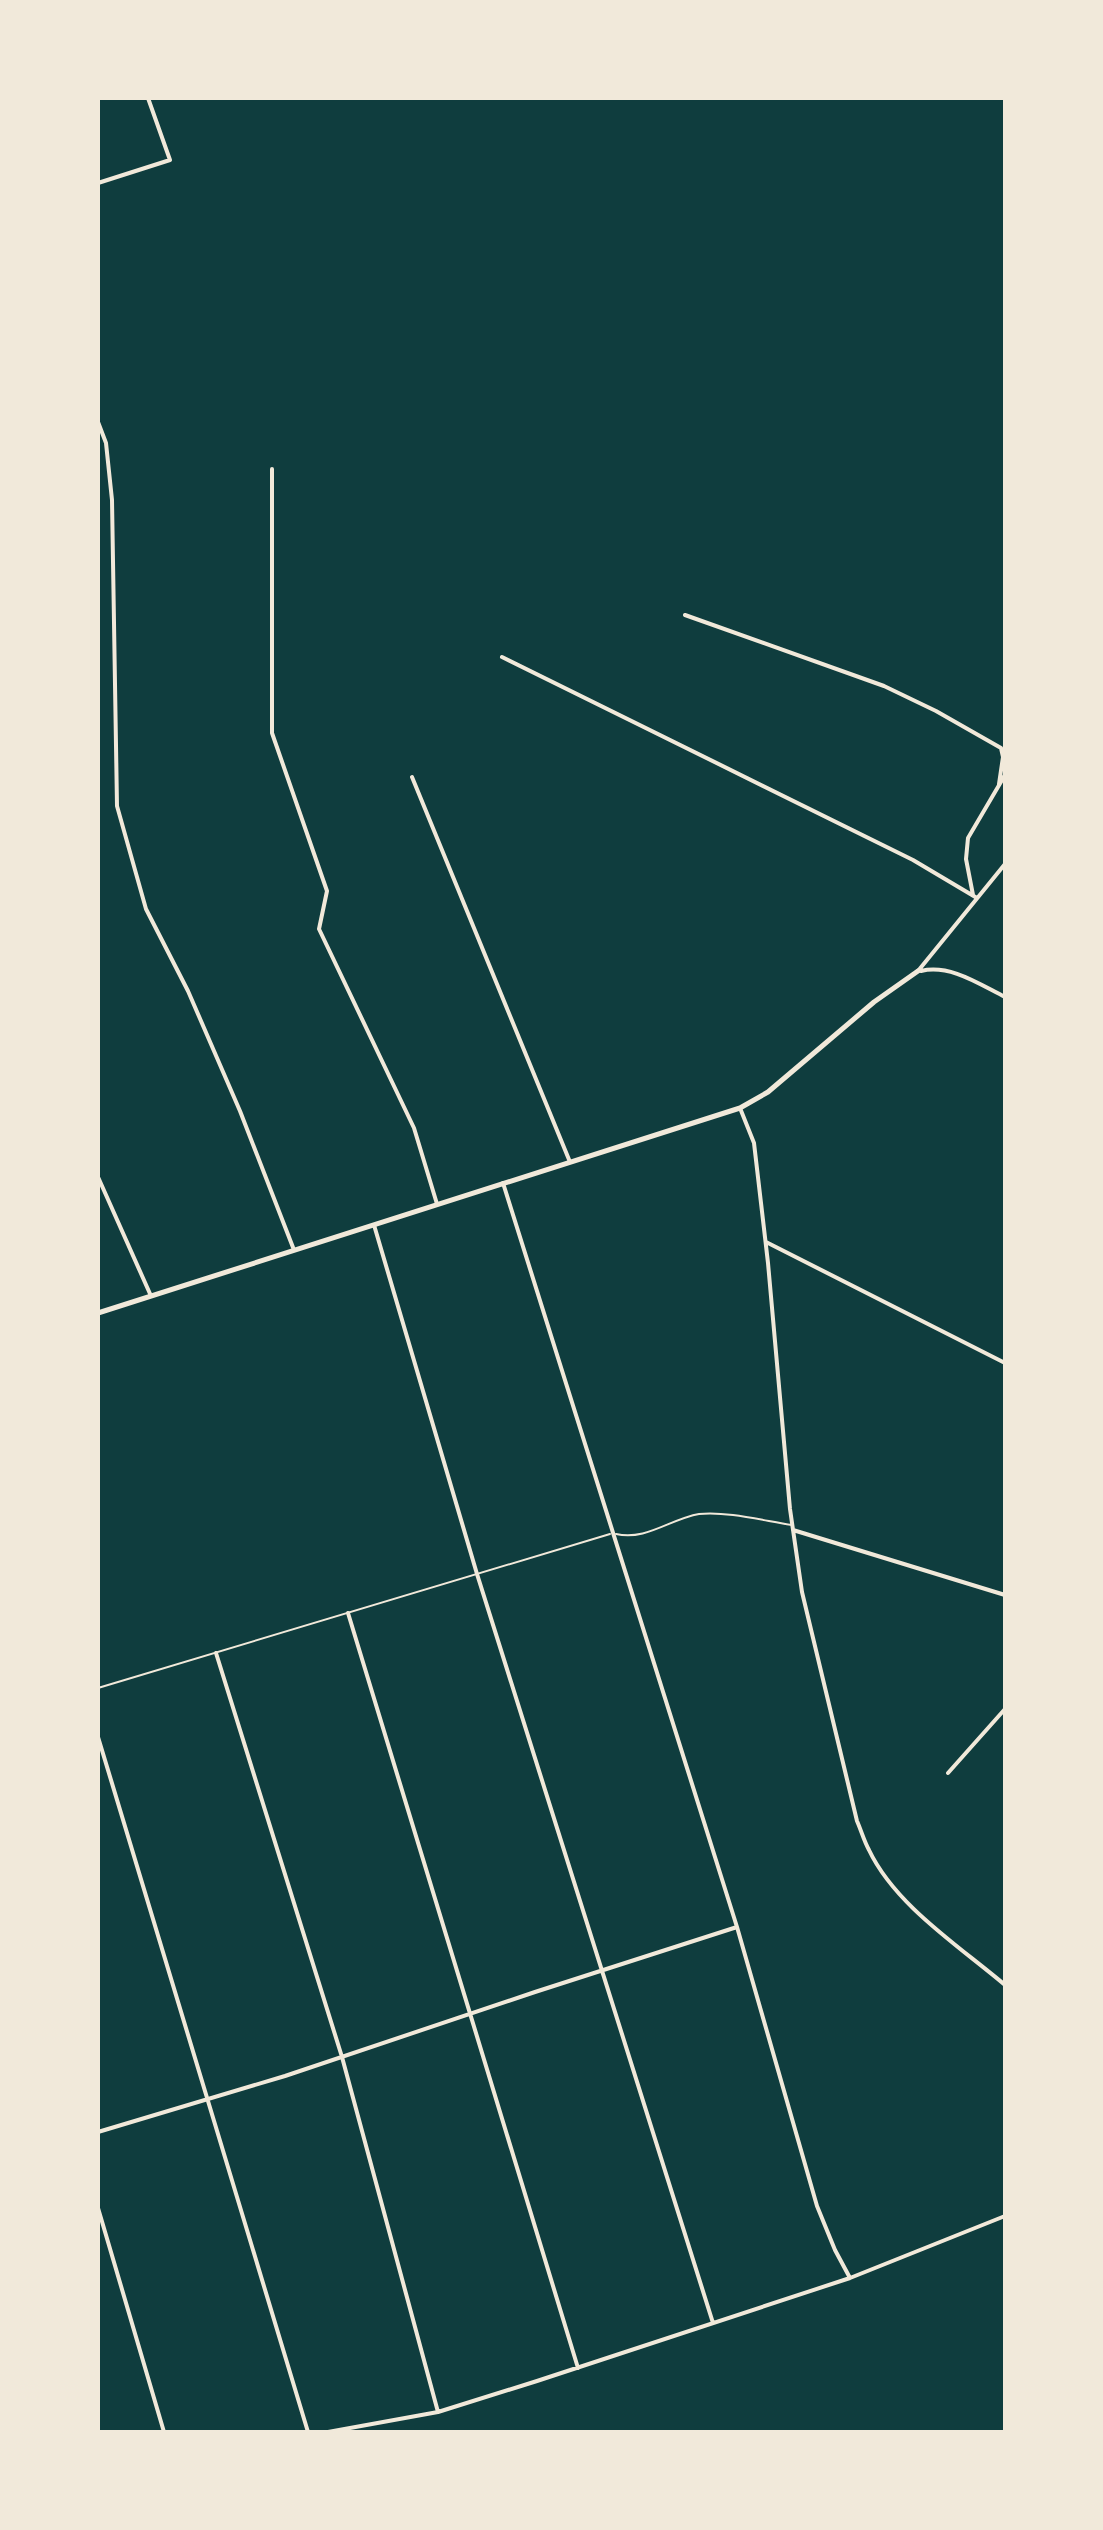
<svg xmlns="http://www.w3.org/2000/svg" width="1103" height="2530" font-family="'Source Sans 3',sans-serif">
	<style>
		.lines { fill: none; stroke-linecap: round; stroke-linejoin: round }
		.service { stroke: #f1e9da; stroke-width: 2 }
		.minor { stroke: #f1e9da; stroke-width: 4 }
		.tertiary { stroke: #f1e9da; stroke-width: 5 }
	</style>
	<rect width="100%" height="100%" fill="#0f3d3e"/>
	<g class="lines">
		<path class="service" d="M616,1534c30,7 54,-15 83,-20 28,-3 66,7 93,11
			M98,1688l512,-154"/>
		<path class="minor" d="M98,183l72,-23 -22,-62
			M98,422l8,21 6,57 5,306 29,103 42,82 52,120 54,139
			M272,469v264l55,158 -8,38 95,199 23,76
			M685,615l199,71 52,25 65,37 2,9 -4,27
			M502,657l411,203 64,38
			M412,777l158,385
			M973,895l-7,-36 2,-21 37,-63
			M918,971l87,-107
			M921,971c29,-7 58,13 84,26
			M740,1108l14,35 14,120 22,246 12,83 55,229c4,9 7,20 12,29 26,55 90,96 136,135
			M98,1177l53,119
			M503,1183l234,744 80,279 18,44 15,28
			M374,1225l103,349 236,749
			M766,1242l239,121
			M793,1530l212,65
			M348,1613l230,755
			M216,1653l126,404 96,355
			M98,1737l210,695
			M948,1773l57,-64
			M98,2132l187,-56 250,-84 202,-65
			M98,2208l66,224
			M328,2432l110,-20 99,-31 313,-103 155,-62"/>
		<path class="tertiary" d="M98,1313l642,-205 28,-16 106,-90 44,-31"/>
	</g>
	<rect width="1103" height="2530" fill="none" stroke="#f1e9da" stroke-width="200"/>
</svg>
